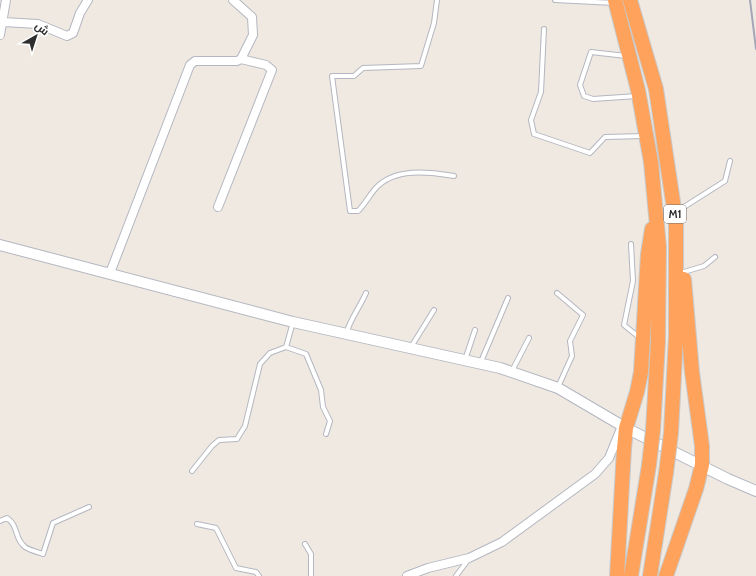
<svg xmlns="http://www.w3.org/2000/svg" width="756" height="576" font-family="Cabin,Cairo,sans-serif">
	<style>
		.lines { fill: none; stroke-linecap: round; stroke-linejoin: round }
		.service-casing { stroke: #b4b7c1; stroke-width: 6 }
		.minor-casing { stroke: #b4b7c1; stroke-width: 10 }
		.tertiary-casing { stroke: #b4b7c1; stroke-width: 12 }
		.motorway-casing { stroke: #c9c9c9; stroke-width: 16 }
		.service { stroke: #fff; stroke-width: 4 }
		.minor { stroke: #fff; stroke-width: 8 }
		.tertiary { stroke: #fff; stroke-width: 10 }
		.motorway { stroke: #ffa35c; stroke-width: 14 }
		.rail { stroke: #a3a6b8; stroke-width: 2 }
		.motorway-bridge-casing { stroke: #c9c9c9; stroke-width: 16; stroke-linecap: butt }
		.motorway-bridge { stroke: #ffa35c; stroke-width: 14 }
		.labels { text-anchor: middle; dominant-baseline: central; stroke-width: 3; stroke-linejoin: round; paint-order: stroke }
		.shield { fill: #fff; stroke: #6d6d6d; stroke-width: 1 }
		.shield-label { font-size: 11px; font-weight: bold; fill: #2e2e2e }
	</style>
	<rect width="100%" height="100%" fill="#efe9e1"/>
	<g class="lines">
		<g class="service-casing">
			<path id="service" d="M437,0l-3,23 -13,43 -58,2 -9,8h-22l18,135h8c7,-7 11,-15 17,-22 19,-22 54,-17 79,-13
				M555,0l59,3
				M544,29l-3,63 -10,28 3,14 56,19 15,-16 39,-1
				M626,56l-35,-4 -11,33 4,11 9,3 44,-3
				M676,212l49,-31 5,-20
				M631,244l2,37 -9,44 16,13
				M684,272l20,-6 11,-9
				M557,293l26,22 -13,26 2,15 -14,31
				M346,334c4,-15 14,-27 20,-41
				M286,347l20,7 15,36 2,17 7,14 -4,13
				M411,347l23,-37
				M465,360l10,-30
				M480,364l28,-66
				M512,371l17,-33
				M192,471l20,-25 7,-6 18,-1 8,-13 15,-62 10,-11 16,-6 7,-25
				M0,521l7,-3c12,8 7,21 18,29 4,3 12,5 18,7l10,-31 36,-16
				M197,524l19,4 20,40 20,4 3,4
				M305,544l6,10v22
				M456,576l12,-16"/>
		</g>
		<g class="minor-casing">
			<path id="minor" d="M233,0l19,17 1,18 -12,24
				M3,22l35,2 29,12 6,-3 7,-20 8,-13
				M0,35l6,-35
				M110,273l80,-208 5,-4h42l4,-2 25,6 6,5 -54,137
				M407,576l21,-8 41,-10 33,-16 93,-68 14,-16 13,-32"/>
		</g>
		<g class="tertiary-casing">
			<path id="tertiary" d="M0,245l293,77 207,46 58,20 68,40 102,51 28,12"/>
		</g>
		<g class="motorway-casing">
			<path id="motorway" d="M615,0l23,90 13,72 8,85 -1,95 -5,88
				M630,0l26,89 20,133v114l-5,97
				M617,576l7,-127 2,-21 11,-36 4,-20 7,-118 4,-25
				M631,576l18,-111
				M650,576l16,-103
				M666,576l30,-87 6,-24v-19l-10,-74 -8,-93"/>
		</g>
		<use href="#service" class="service"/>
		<use href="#minor" class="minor"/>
		<use href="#tertiary" class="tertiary"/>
		<use href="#motorway" class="motorway"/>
		<path class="rail" d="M750,0l6,49"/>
		<g class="motorway-bridge-casing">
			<path id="motorway-bridge" d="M649,465l4,-35
				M666,473l5,-40"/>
		</g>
		<use href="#motorway-bridge" class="motorway-bridge"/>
	</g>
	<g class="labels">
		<rect class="shield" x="664" y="205" width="22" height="18" rx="3"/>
		<g class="shield-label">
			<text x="675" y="214">M1</text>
		</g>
	</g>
	<g transform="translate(36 36) rotate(39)" stroke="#ffffff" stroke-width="3" paint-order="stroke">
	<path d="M0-3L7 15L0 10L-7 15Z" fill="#2e2e2e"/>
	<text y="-6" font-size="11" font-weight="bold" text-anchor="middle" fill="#2e2e2e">ش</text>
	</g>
</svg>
